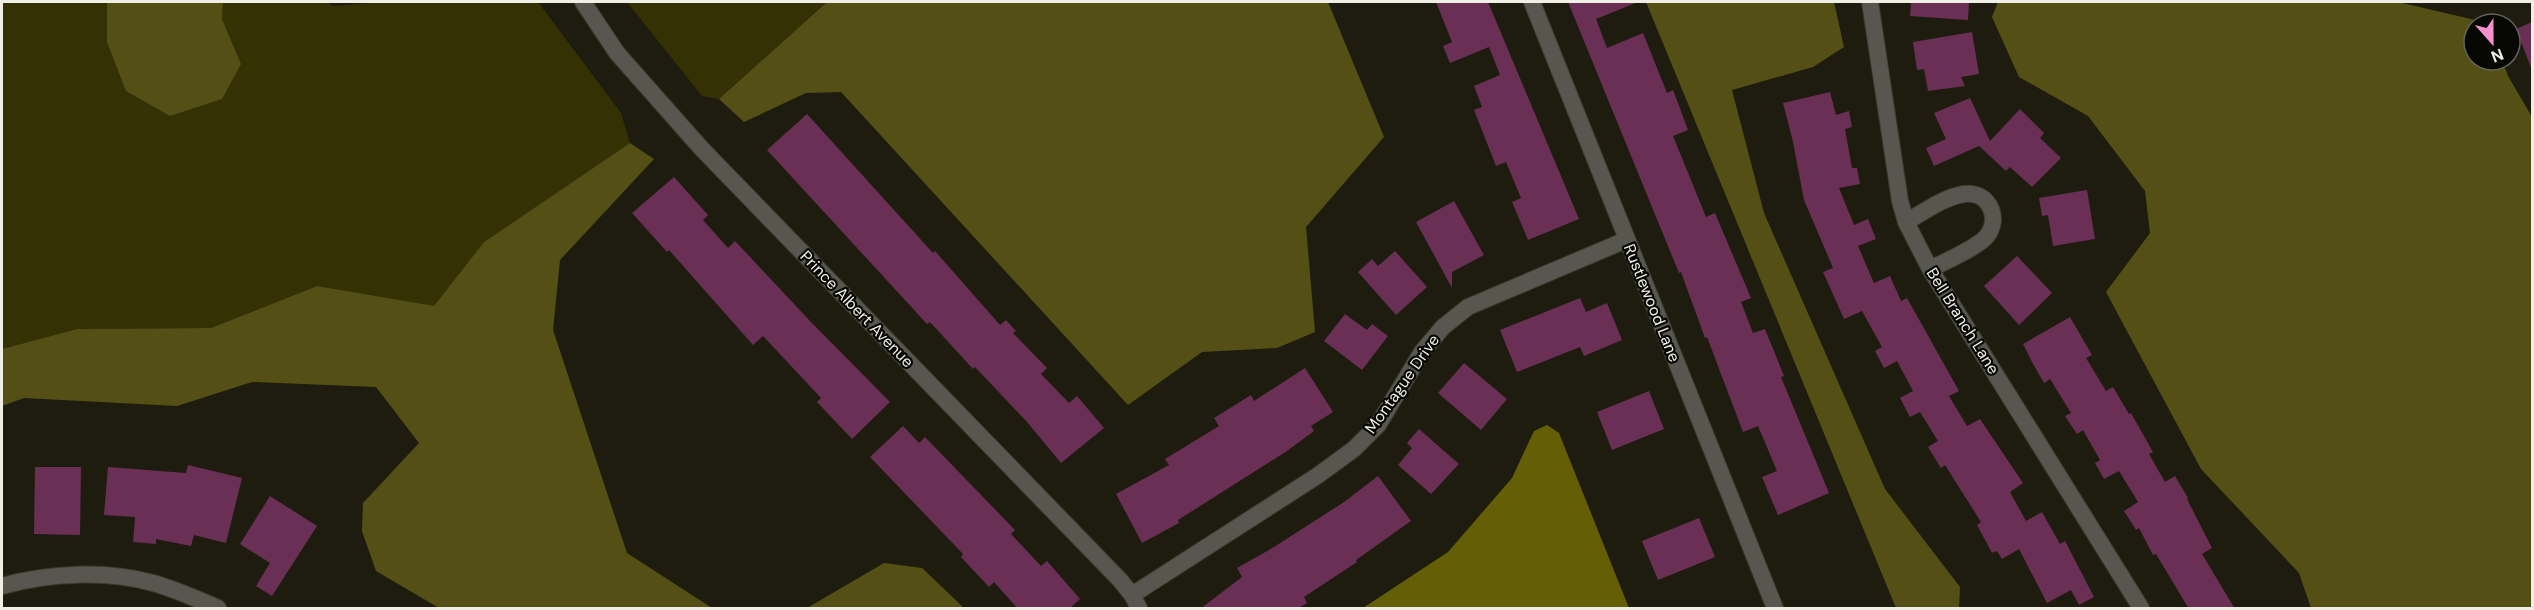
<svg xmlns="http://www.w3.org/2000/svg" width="2534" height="610" font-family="'DM Sans',sans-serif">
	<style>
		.green { fill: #343104 }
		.forest { fill: #545015 }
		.water { fill: #645e06 }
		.building { fill: #6a2f55 }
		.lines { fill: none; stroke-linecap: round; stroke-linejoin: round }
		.minor-casing { stroke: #3a3a2d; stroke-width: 18 }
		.minor { stroke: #575750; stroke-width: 16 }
		.labels { text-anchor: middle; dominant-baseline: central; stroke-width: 4.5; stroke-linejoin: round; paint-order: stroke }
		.street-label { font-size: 16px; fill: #efefe6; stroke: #070703 }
	</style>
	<rect width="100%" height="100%" fill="#1d1c0f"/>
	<path class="green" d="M2,2h105v40l134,22 -19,-45 1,-17h105l5,4 48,-4h157l83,111 9,30 -146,99 -50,65 -117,-21 -106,42 -134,1 -75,20z
		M627,2h200l-108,97 -17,-3z"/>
	<path class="forest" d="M107,2h116l-1,17 19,45 -19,35 -52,17 -44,-25 -19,-49z
		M827,2h501l56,135 -78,90 9,105 -38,16 -75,4 -74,53 -287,-313 -35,1 -62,29 -25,-23z
		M1646,2h188l10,45 -31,20 -81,23 32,123 121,276 75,98 -1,21h-63z
		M1998,2h400l90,21 -14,1v36h28l6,16 24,41v491h-221l-12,-35 -98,-104 -95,-177 44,-59 -5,-42 -57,-75 -69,-39 -27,-60z
		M630,143l24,16 -94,101 -7,70 74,223 85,55h-273l-63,-37 -14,-40 1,-28 56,-60 -43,-56 -124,-5 -75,24 -153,-8 -22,8v-57l75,-20 134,-1 106,-42 117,20 50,-64z
		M884,563l38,5 42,40h-157z"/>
	<path class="water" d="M1547,425l12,8 70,175h-266l85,-56 64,-74 22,-47z"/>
	<path class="building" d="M1436,2h52l91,217 -51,21 -16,-38 9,-4 -15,-36 -10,4 -22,-56 8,-3 -8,-21 26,-11 -11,-28 -39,16 -7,-17 9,-4z
		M1568,2h70l-42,17 11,29 36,-15 24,60 6,-3 15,40 -15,6 33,81 9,-4 36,85 -10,4 12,31 12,-4 19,47 -3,1 48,116 -51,22 -16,-38 15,-6 -19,-45 -15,6 -36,-95 -2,1 -24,-66 -2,1z
		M1911,2h58l-1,18 -58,-4z
		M2532,22v48l-16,-41z
		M1972,32l7,42 -18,3 4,9 -37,5 -4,-22 -7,1 -4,-28z
		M1830,92l6,23 13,-4 3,16 -7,2 7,39h5l3,16 -21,4 15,37 14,-6 8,20 -18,7 16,37 16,-7 11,25 6,-3 52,93 -10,5 18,30 13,-7 43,64 -13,9 16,29 16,-9 18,32 5,-3 29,56 -15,8 -8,-15 -24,13 -28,-54 -17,10 -5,-8 -5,2 -15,-28 4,-3 -36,-57 -4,3 -13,-21 10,-6 -18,-29 -10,5 -10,-19 13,-7 -16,-30 -13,7 -9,-17 7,-4 -20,-36 -18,8 -21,-47 10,-4 -29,-68 -11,-58 -10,-39z
		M1970,98l20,43 30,-32 24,24 -4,5 21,20 -29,29 -22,-20 -4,4 -27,-25 -45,20 -8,-18 20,-9 -12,-26z
		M807,114l126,139 2,-2 65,74 6,-5 10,11 -3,2 34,35 -6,6 28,29 8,-7 27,32 -43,35 -34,-41 -52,-55 -2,2 -43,-47 -3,2 -160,-174z
		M674,177l34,38 -5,5 25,28 7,-7 74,79 81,82 -38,37 -35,-37 4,-4 -58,-62 -10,9 -84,-95 -2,2 -35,-39z
		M2087,190l8,49 -42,7 -5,-31 -6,1 -3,-18z
		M1454,201l30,54 -32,17v16l-36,-66z
		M1395,251l32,36 -31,28 -38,-43 14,-13 6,7z
		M2017,256l35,37 -33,32 -35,-39z
		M1580,298l6,14 21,-9 15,37 -38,16 -4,-9 -63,25 -17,-42z
		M1345,314l22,16 5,-6 16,12 -26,34 -38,-29z
		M2070,317l22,38 -6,3 20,33 7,-4 16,27 2,-1 22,39 -4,2 16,28 10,-6 13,22 -1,1 25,49 -10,6 33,55h-46l-33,-55 -3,1 -14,-27 -3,2 -12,-19 14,-9 -19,-31 -15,8 -9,-16 5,-3 -17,-30 -6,4 -12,-18 6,-3 -21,-34 -6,4 -11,-19 -10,-20z
		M1464,363l43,36 -26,31 -43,-37z
		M1305,368l28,44 -22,14 3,5 -27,20 -109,69 1,3 -37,20 -26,-49 53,-29 -4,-6 54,-33 -5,-8 37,-23 3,6z
		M1649,391l15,38 -52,21 -15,-38z
		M903,426l16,17 6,-6 90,93 -4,4 30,32 6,-5 33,38 -11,10h-51l-24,-27 -5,5 -28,-30 2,-3 -93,-97z
		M1419,429l40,35 -28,30 -33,-29 14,-17 -5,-5z
		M188,465l54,13 -16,65 -32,-8 -3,11 -35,-7v5l-23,-2 2,-25 -31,-2 4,-48 78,6z
		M35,467h46l-1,68 -46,-1z
		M1378,476l33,45 -55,39 1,2 -53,35 3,6 -10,6h-97l42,-32 -5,-9 37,-21 70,-45z
		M270,496l47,30 -45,70 -16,-10 14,-23 -30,-19z
		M1699,518l16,39 -57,23 -16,-39z"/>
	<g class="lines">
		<g class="minor-casing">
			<path id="minor" d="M583,2l34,51 84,95 419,432 12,15 7,13
				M1532,2l243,606
				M1870,2l30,199 6,21 24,47 211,339
				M1906,222c18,-10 38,-25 58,-28 27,-4 39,29 19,46 -15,12 -35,20 -53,29
				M2,586c47,-13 103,-16 151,-3 22,6 44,16 65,25
				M1132,595l185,-119 37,-27 24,-24 44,-73 21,-25 25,-20 158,-67"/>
		</g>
		<use href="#minor" class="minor"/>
	</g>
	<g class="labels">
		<g class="street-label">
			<text transform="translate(1652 303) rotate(68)">Rustlewood Lane</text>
			<text transform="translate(857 309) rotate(46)">Prince Albert Avenue</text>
			<text transform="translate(1963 321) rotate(58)">Bell Branch Lane</text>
			<text transform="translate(1402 384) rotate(-55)">Montague Drive</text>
		</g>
	</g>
	<rect width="2534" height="610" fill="none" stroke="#efefe6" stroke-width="6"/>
	<g transform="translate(2492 42) rotate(159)"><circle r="28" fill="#070703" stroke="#64645e" stroke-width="1.5"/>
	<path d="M0-4.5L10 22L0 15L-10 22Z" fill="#f690cf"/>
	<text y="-9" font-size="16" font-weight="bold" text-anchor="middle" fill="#efefe6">N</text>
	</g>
</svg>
